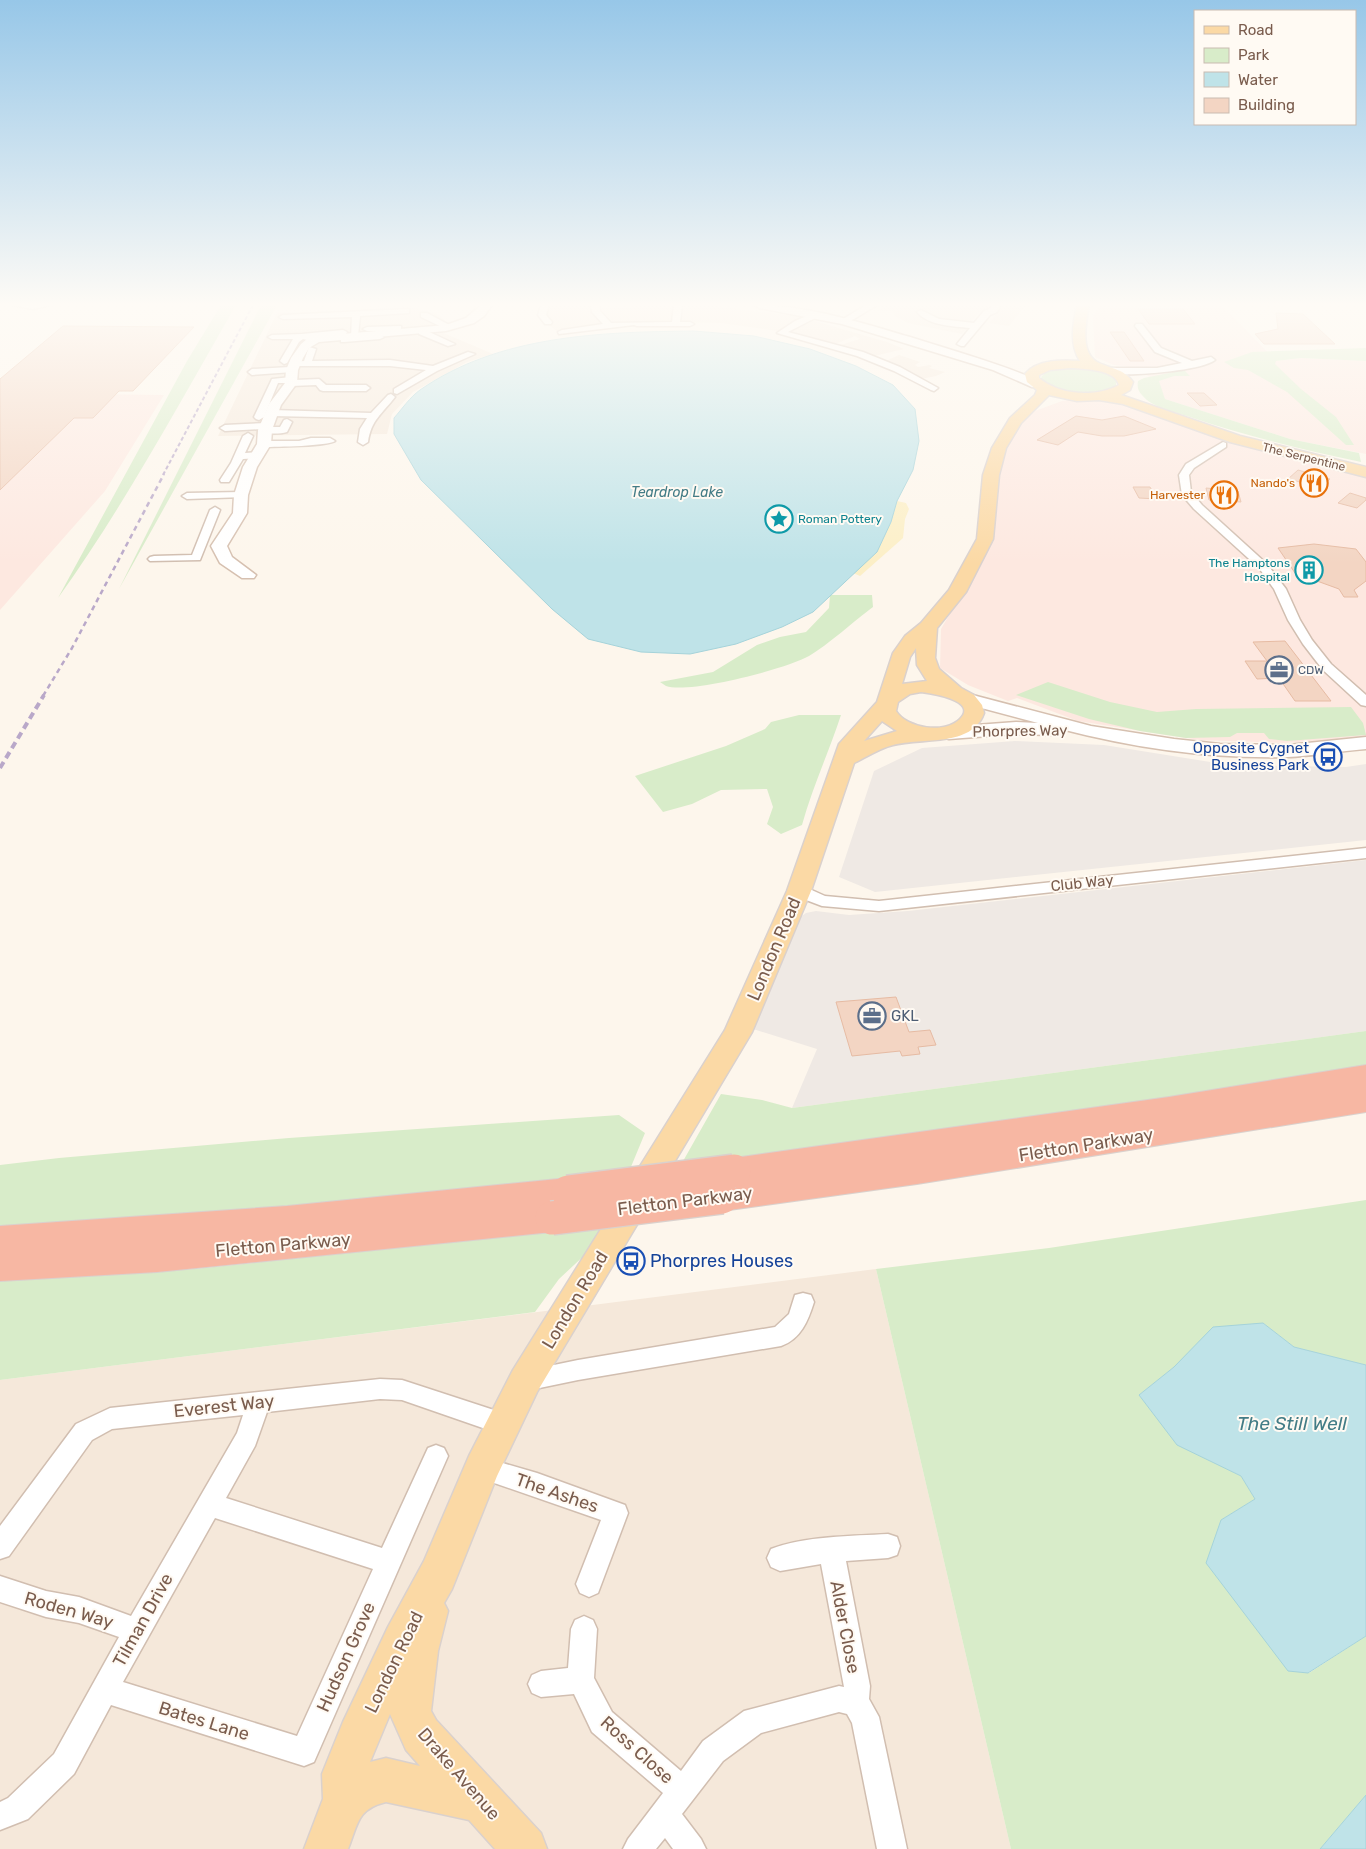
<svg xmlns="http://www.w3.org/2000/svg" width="1366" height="1849" font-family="Rubik,sans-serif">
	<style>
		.residential { fill: #f5e8da }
		.commercial { fill: #fde8e0 }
		.industrial { fill: #efe9e4 }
		.green { fill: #d8ecc9 }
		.sand { fill: #fcefc7 }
		.water { fill: #bfe3e8; stroke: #a5d3da }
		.building { fill: #f3d5c3; stroke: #e6bba3 }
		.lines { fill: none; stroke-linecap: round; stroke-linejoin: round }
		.street-casing { stroke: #d1beb0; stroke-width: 3 }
		.secondary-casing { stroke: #d6c0b0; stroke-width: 3 }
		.primary-casing { stroke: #dad1cd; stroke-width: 3 }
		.highway-casing { stroke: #dad1cd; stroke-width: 2 }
		.street { fill: #fff; fill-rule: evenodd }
		.secondary { fill: #fff; fill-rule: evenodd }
		.primary { fill: #fbd9a5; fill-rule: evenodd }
		.highway { fill: #f7b7a3; fill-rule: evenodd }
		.rail-far2 { stroke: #b9a8c9; stroke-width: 2; stroke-dasharray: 4 2.5; stroke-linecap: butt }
		.rail-far1 { stroke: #b9a8c9; stroke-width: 2.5; stroke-dasharray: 5 4; stroke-linecap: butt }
		.rail { stroke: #b9a8c9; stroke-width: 4; stroke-dasharray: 7 4.5; stroke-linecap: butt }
		.highway-bridge-casing { stroke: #dad1cd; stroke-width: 36; stroke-linecap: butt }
		.highway-bridge { stroke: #f7b7a3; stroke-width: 33 }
		.labels { text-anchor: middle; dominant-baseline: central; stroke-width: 4; stroke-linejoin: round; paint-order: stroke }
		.far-street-label { font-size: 12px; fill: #7a5c4d; stroke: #fffaf3 }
		.far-food-label { font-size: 12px; fill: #c56008; stroke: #fffaf3; text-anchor: end }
		.far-culture-label { font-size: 12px; fill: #0d838f; stroke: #fffaf3; text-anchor: start }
		.far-service-label { font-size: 12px; fill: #4e5e75; stroke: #fffaf3; text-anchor: start }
		.far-water-label { font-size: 14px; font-style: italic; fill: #437c86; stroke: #fffaf3 }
		.street-label { font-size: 15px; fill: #7a5c4d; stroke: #fffaf3 }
		.transit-label { font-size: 15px; fill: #164399; stroke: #fffaf3; text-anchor: end }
		.service-label { font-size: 15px; fill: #4e5e75; stroke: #fffaf3; text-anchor: start }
		.near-street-label { font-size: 18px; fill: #7a5c4d; stroke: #fffaf3 }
		.near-transit-label { font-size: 18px; fill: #164399; stroke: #fffaf3; text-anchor: start }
		.near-water-label { font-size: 19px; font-style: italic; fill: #437c86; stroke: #fffaf3 }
	</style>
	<rect width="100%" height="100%" fill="#fdf6ec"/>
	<path class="residential" d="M547,305h43v5l11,14 -44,7 -10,-7 5,-1 -8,-9z
		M636,305l37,2 -2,15h-63l-9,-14 37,-1z
		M682,305h23l99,12 -26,14 -57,-8 -40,-1z
		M886,305h93l11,2 -6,4 -4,1 -10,11 -38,-5 -3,-7h-12l2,4 13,5 36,8 -6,6 -54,-11 -13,-7 -2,-5h-14l-1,-2h4l-1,-3z
		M1004,305l21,1 -16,20 -20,-3z
		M413,308l23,5 11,9 -8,9 54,23 -26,8 -54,30 -21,22 -5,20 -169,2 59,-123z
		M811,320l76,22 17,7 -30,7 -34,-11 20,-6 -5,-3 -20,8 -47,-12z
		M899,355l21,7 -5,3 3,2 12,-2 2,1 -3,2 16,4 -9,4 -15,3 -35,-18z
		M876,1269l135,580h-1011v-469z"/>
	<path class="commercial" d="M1100,305l123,1 53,55 25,-3 65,3v93l-76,-15 -125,-40 -7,-18 -28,-14 -16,-2 -19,-8 -2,-40z
		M0,393l164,2 -59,96 -105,119z
		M1086,398l28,2 252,76v261l-83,6 -83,-3 -122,-19 -61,-23 -9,3 -40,-16 -28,-17 1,-39 46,-79 14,-90 17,-35 17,-14 27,-10z"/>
	<path class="industrial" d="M1015,741l89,4 125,20 117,2 20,-3v76l-491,52 -36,-15 35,-106 48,-23z
		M1366,860v171l-574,77 25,-59 -64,-20 46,-111 7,-5 10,-2 33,4 59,-4z"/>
	<path class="green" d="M221,305h15c-57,99 -112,201 -178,293l129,-237z
		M261,305h16l-158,284z
		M1366,348v13l-65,-3 -25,3 -1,3 26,25 35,28 18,28h-8l-59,-53 -39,-22 -14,-2 -10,-6 28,-10z
		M1072,367c15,2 33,2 44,14v4c-16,14 -57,9 -73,-4l-2,-4c7,-9 20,-8 31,-10z
		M1184,370l6,6h-16l-15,5 6,18 125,40 69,14 2,9c-58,-12 -114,-26 -171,-45 -14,-5 -38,-9 -48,-22 -4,-4 -5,-8 -4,-14l6,-3z
		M830,595h42l1,12c-19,14 -45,38 -64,49 -23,13 -120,38 -143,30 -2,-1 -4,-3 -6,-4l53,-10 44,-27 23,-8 26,-5 23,-24z
		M1048,682l62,20 47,10 39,-3 155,-2 12,16 3,12 -79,6 -18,-2 -5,-6h-27l-7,4 -44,1 -46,-7 -51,-12 -73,-24z
		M799,715h42c-12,37 -29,73 -39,110l-21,9 -14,-10 6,-17 -6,-18 -46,1 -29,14 -29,8 -28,-36 91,-30 39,-17 6,-7z
		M1366,1031v37l-688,102 43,-76 41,6 30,8z
		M619,1115l26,18 -17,41 -68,10 -560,48v-67l59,-7 230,-20z
		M1366,1200v165l-72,-18 -31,-24 -89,44 -35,28 38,49 64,32 14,23 -34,21 88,153 57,-37v159l-46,54h-309l-135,-580 173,-21z
		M603,1227l-14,24 -30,28 -24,33 -535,68v-100l194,-11z"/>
	<path class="sand" d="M897,501l9,2 3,6 -4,10 -2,19 -43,38 -7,-3 24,-21 14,-30z"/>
	<path class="water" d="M694,331l60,5 56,13 46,17 37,19 22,24 4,32 -6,29 -16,31 -6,21 -14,30 -64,60 -31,15 -46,17 -46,10 -49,-2 -53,-13 -36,-30 -131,-129 -27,-46v-16c8,-9 16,-21 26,-28 79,-55 181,-58 274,-59z
		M1263,1323l31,24 72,18v271l-58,37 -20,-2 -82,-108 15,-43 34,-21 -14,-23 -64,-31 -38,-50 35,-28 39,-40z
		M1366,1795v54h-46z"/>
	<path class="building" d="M1138,309h45l12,15h-46z
		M1276,313l27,1 32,30h-71l-9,-10 23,-5z
		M63,326l131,1 -61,64h-14l-26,27h-19l-74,72v-111z
		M1110,332h14l20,29h-14z
		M1187,393h17l13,12 -17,1z
		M1076,416l26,4 22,-4 32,13 -32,7h-22l-24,-4 -20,13 -21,-5z
		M1298,470l32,9 -10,8 -32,-8z
		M1133,487h17l7,12 -18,-1z
		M1206,488l32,3 3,11 -32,-2z
		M1350,493l16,5v2l-9,8 -19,-5z
		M1314,544l42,5 10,13v19l-12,9 4,7h-14l-5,-8 -44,-16 -17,-25z
		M1285,641l46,60h-36l-16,-23 -22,1 -12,-18h22l-14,-19z
		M896,997l13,35 21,-2 6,15 -18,2 2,7 -18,2 -2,-5 -48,5 -16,-54z"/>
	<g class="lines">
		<g class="street-casing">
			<path id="street" d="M12,305h38l-17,4z
				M541,305h8l-3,10 6,7 -1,2h-6l-7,-9z
				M591,305h8l1,6 11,12 61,-1 2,-17h8l-2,17h10l4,2 -4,2h-53l-3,-1 -75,9 -1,-2 4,-2 41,-6 -11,-12z
				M866,305h11l-23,14 -10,4 -4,-2z
				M993,305h8l-4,7 -7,3 -26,31h-3l-4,-2 13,-16c-17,-2 -41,-2 -53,-16l4,-2 18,9 35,4 10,-12 7,-3z
				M406,309h3v4l-49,3 -2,20 22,-1 4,2 -4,2 -36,3h-3v-4l10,-1 1,-20 -69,2 -4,-2 4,-2z
				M421,313h6l26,14 -7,2 -25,-12z
				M814,313l7,2 -33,17 75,20 37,15 38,21 -4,3 -3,-1 -37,-19 -37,-15 -80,-23 18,-12z
				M1136,324h6l19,24 31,13 19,-4 4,3c-14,11 -88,17 -108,13l-1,-2 4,-3h47l25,-5 -27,-11 -20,-26z
				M401,326v6l-4,2h-3l-1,-3h-26l-4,-2 4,-2z
				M343,330l4,2 -1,2 -39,6 -4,-1 -4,3 -12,21 -3,1 -4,-3 13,-22h-21l-4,-2 4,-2 30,-1z
				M419,330h6l30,14 -7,2 -29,-12z
				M309,347l7,2 -4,12 78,-1 43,6 35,-14 7,2 -38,17 -40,23 -3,-1v-4l32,-19 -36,-4h-99v-4l13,-1z
				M290,367l3,1v4l-41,3 -4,-3 4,-3z
				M291,377l4,3 24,-1 7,6h40l4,3 -4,3h-43l-3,-1 -4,-5 -25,1 -4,-3h-9l-14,34 -5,3 -3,-1 -2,-2 18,-38z
				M391,394l4,3c-13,17 -24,23 -27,45l-5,3 -5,-3 2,-13 7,-11 -95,-2 -5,-3 5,-3 99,3 17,-18z
				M287,419l5,3 -5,10c-7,2 -18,2 -25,0l-1,-3 -36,2 -5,-3 5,-3 42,-2 3,1 1,3h9l4,-7z
				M248,433l5,3 -8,17 13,-1 5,3 -5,3 -15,1 -14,23h-8l-1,-2 11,-17 12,-27z
				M311,438h19l5,3c-7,5 -59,6 -71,6l-5,-3 5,-3h35z
				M1223,442l3,1v4l-32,21 -5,7 2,17 11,13 65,59 19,25 14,31 12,20 19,24 35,31v11l-5,-1 -38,-35 -20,-26 -15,-24 -14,-31 -15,-21 -65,-59 -12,-14 -3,-20 7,-11z
				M241,492l4,1 1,2 -1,2 -58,2 -5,-3 5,-3z
				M215,507l5,3 -20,50 -50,1 -2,-2 2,-2 4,-1 38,-1 18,-45z
				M1366,848v10l-487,53 -57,-5 -29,-11 -2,-4 2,-4h12l20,9 54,5z
				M803,1293l8,2 3,7c-6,19 -13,37 -33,44l-203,34 -53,11 -8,-3 -3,-7 3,-7 8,-3 53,-11 197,-33 14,-13 6,-19z
				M380,1379l22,1 101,33 8,3 4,8 -4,8 -8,3 -101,-35 -22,-1 -113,13 -12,34 -29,52 156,50 46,-100 8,-3 8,3 4,8 -134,306 -10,4 -193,-61 -37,69 -46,45 -28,11v-28l8,-4 46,-44 65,-117 -40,-14 -33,-6 -46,-15v-26l46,15 33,6 52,19 106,-183 6,-18 -131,14 -20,11 -83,116 -9,3v-33l76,-102 34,-16zM215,1518l158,51 -76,167 -174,-54z
				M482,1457l55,16 88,32 3,8 -30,80 -9,4 -9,-4 -4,-9 25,-64 -127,-44 -4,-8 4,-8z
				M888,1534l9,3 3,9 -3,9 -9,3 -42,3 24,125 -1,13 10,18 28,132h-30l-25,-126 -5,-9 -8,-2 -78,21 -38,28 -41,53 19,25 5,10h-33l-8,-11 -9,11h-33l5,-10 35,-46 -71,-61 -18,-38 -33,3 -9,-4 -4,-9 4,-9 9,-4 27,-3 3,-39 4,-9 9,-4 9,4 4,9 -3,49 18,34 69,59 22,-30 41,-30 95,-25 5,1 -23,-123 -41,7 -9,-4 -4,-9 4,-9c32,-13 82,-13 117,-15z"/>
		</g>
		<g class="secondary-casing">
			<path id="secondary" d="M481,305h11l-8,11 -10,7 -28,8 -127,11 -10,6 -6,10 -5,12 -1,13 -16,22 -9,25 -1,14 -14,23 -9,28 -1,18 -20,33 5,11 24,18 -2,3h-12l-22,-15 -9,-17 22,-33 1,-18 9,-28 14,-23 1,-14 11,-26 16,-21 1,-13 5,-12 10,-14 6,-5 12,-3 127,-11 20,-7z
				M754,305c53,0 105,17 156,32 44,14 88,26 130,44l2,3 -2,3h-8l-39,-17 -151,-46 -83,-16z
				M965,693l126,33 83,13 46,5 68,1 78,-8v12c-26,2 -53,7 -79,8 -76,2 -153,-9 -226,-28l-2,4 -7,2 -36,-1 -67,5 -7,-2 -2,-4 2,-4 7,-2 67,-5 22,1 -79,-21 -3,-4 3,-4z"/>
		</g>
		<g class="primary-casing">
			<path id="primary" d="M1077,305h12c-3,17 -10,49 10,58 13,6 25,6 34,19l-3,8 -9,5 119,41 126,31v10l-136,-35 -107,-38 -24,-4 -22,1 -28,-6 -28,28 -15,25 -7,27 -6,64 -27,53 -29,36 -2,30 4,11 22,19 13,7 8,10 2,8c-12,35 -62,24 -91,32 -13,3 -27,12 -39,18l-43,128 -59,141 -215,360 -40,84 -45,113 -8,14 4,8 -10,40 -7,60 5,9 105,113 6,16h-52l-26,-29 -83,-18c-29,7 -28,22 -38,47h-44l19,-50 -1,-25 21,-52 45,-95 36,-66 45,-105 44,-86 212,-340 62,-139 52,-147 38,-42 16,-49 12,-17 16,-13 28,-33 28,-51 6,-64 9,-27 18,-30 25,-23 2,-5 -10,-8 -2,-8c12,-15 39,-14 55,-13 -11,-17 -7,-37 -3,-56zM1070,368c14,1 45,1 49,17 -24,13 -60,10 -80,-7v-3l11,-5zM916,648l1,17 10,16 -25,3 8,-27zM921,692c9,1 58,8 39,27 -15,15 -53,10 -64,-8l2,-9 12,-8zM882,721l15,10 -33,10zM390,1714l16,36 14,16 -34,-8 -16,4z"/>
		</g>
		<g class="highway-casing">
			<path id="highway" d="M1366,1065v47l-449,72 -195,27 -12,-4 -5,-10 5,-10 19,-5 -7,-2 -5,-9 5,-9 12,-4 435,-61z
				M568,1178l12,4 5,10 -5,10 -21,4 5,2 5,10 -5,10 -12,4 -395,40 -157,9v-55l287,-20z"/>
		</g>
		<use href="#street" class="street"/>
		<use href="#secondary" class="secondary"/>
		<use href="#primary" class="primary"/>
		<use href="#highway" class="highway"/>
		<path class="rail-far2" d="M163,475l90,-170"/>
		<path class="rail-far1" d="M43,696l29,-48 92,-174"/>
		<path class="rail" d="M0,768l44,-73"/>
		<g class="highway-bridge-casing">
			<path id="highway-bridge" d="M568,1192l166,-21
				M552,1218l170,-21"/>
		</g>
		<use href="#highway-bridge" class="highway-bridge"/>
	</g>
	<linearGradient id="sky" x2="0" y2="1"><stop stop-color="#97c7e8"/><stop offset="0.54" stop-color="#fefbf6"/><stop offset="1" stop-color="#fefbf6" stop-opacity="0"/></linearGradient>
	<rect width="1366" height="564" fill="url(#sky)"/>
	<defs>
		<g id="restaurant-ring" transform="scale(1.4375)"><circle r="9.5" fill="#fffaf3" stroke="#e8710a" stroke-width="1.5"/><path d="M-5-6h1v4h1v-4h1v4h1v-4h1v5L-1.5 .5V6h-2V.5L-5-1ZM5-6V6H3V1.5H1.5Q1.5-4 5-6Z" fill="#e8710a"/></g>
		<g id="sight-ring" transform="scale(1.4375)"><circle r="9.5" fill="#fffaf3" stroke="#0f9aa8" stroke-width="1.5"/><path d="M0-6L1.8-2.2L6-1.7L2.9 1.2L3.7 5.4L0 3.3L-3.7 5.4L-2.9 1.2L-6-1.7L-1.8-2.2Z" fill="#0f9aa8"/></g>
		<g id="building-ring" transform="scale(1.4375)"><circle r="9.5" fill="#fffaf3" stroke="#0f9aa8" stroke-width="1.5"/><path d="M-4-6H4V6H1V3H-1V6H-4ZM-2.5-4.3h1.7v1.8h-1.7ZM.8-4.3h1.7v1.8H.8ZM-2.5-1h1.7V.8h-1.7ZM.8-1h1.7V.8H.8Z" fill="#0f9aa8"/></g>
		<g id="office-ring" transform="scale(1.4375)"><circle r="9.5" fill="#fffaf3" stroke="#5c6f8a" stroke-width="1.5"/><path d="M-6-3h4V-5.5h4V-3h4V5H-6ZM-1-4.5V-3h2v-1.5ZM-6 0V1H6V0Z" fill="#5c6f8a"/></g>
		<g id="bus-ring" transform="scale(1.4375)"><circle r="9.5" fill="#fffaf3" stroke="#1a4fb4" stroke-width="1.5"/><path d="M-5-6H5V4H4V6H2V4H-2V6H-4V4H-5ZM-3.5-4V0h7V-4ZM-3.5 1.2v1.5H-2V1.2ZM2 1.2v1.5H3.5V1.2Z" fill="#1a4fb4"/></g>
	</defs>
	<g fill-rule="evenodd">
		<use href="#restaurant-ring" x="1314" y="483"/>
		<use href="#restaurant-ring" x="1224" y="495"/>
		<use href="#sight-ring" x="779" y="519"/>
		<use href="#building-ring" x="1309" y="570"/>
		<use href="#office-ring" x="1279" y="670"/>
		<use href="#bus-ring" x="1328" y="757"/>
		<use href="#office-ring" x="872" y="1016"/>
		<use href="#bus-ring" x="631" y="1261"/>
	</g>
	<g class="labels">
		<g class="far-street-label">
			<text transform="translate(1304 457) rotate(14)">The Serpentine</text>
		</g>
		<g class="far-food-label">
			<text x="1295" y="483">Nando's</text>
			<text x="1205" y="495">Harvester</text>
		</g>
		<g class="far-culture-label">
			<text x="798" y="519">Roman Pottery</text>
			<text x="1290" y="563" text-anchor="end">The Hamptons<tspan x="1290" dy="14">Hospital</tspan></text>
		</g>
		<g class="far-service-label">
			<text x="1298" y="670">CDW</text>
		</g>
		<g class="far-water-label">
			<text x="677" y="492">Teardrop Lake</text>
		</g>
		<g class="street-label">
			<text transform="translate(1020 731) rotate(-1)">Phorpres Way</text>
			<text transform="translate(1082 883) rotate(-6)">Club Way</text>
		</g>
		<g class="transit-label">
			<text x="1309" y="748">Opposite Cygnet<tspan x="1309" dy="17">Business Park</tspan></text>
		</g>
		<g class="service-label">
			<text x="891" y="1016">GKL</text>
		</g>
		<g class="near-street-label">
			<text transform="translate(774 949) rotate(-67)">London Road</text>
			<text transform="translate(1086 1145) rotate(-9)">Fletton Parkway</text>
			<text transform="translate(685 1201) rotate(-7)">Fletton Parkway</text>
			<text transform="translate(283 1245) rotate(-5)">Fletton Parkway</text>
			<text transform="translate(575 1300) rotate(-59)">London Road</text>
			<text transform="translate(224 1406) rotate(-6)">Everest Way</text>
			<text transform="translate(557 1493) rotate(19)">The Ashes</text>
			<text transform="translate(69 1610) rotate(16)">Roden Way</text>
			<text transform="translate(143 1620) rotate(-61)">Tilman Drive</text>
			<text transform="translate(845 1627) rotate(79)">Alder Close</text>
			<text transform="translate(346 1657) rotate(-66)">Hudson Grove</text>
			<text transform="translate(394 1662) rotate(-64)">London Road</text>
			<text transform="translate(204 1721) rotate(17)">Bates Lane</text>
			<text transform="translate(637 1750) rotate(42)">Ross Close</text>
			<text transform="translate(459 1774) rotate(49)">Drake Avenue</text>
		</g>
		<g class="near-transit-label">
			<text x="650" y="1261">Phorpres Houses</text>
		</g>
		<g class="near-water-label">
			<text x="1292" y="1423">The Still Well</text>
		</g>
	</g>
	<rect x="1194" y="10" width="162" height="115" fill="#fffaf3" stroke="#cabbb1"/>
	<rect x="1204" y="26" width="25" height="8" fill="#fbd9a5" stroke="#cabbb1"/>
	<text x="1238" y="35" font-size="15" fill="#7a5c4d">Road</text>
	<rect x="1204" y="48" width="25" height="15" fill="#d8ecc9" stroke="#cabbb1"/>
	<text x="1238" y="60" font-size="15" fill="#7a5c4d">Park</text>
	<rect x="1204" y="72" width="25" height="15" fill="#bfe3e8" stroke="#cabbb1"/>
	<text x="1238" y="85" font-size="15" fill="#7a5c4d">Water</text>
	<rect x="1204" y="98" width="25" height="15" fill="#f3d5c3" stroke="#cabbb1"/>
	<text x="1238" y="110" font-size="15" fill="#7a5c4d">Building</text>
</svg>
